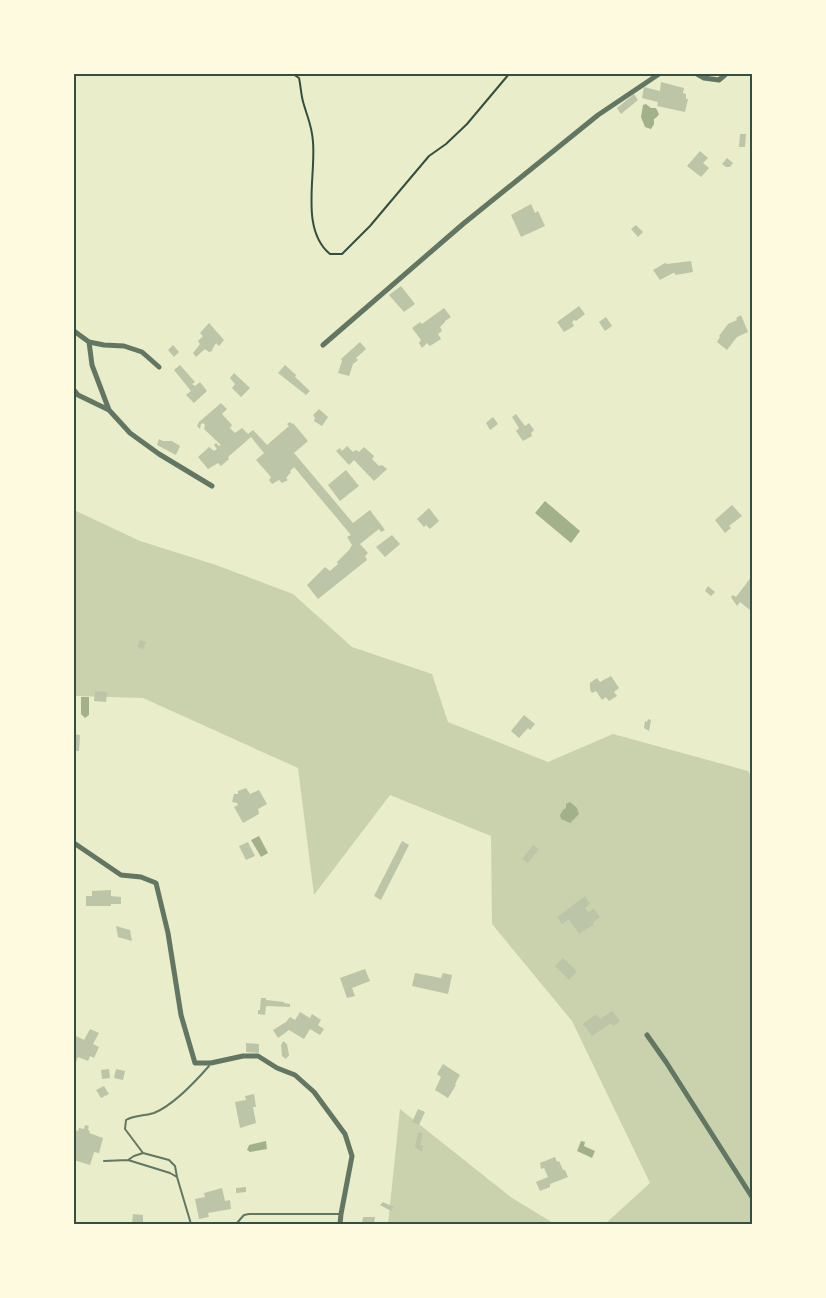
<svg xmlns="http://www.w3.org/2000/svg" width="826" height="1298" font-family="Poppins,sans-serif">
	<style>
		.green { fill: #cad2ad }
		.water { fill: #a3b18a }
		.building { fill: #bcc5a7 }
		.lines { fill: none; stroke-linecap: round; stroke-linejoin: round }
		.path { stroke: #344e41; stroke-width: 2 }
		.service { stroke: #617663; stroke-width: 2 }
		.minor { stroke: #617663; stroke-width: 5 }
		.neatline { fill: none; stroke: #344e41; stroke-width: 2 }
	</style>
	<rect width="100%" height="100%" fill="#e9edc9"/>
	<path class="green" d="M74,510l66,31 76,24 77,29 59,53 80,27 16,48 100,40 65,-28 135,37 4,7v446h-147l45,-41 -78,-162 -80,-97 -1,-88 -101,-41 -76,100 -16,-127 -155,-70 -69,-2z
		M400,1109l112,89 43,26h-167z"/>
	<path class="water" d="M646,104l5,4h5l3,6 -2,3 -3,2v5l-3,5 -6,-2 -4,-10 2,-12z
		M545,501l35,30 -9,12 -36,-30z
		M81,697h8v18l-4,3 -4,-4z
		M570,802l7,6 2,6 -9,9 -9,-4 -1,-4 3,-5 3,-2v-4z
		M259,836l9,17 -7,4 -10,-17z
		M266,1141l1,8 -17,3 -3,-2 2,-5z
		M581,1141l4,1 -1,4 11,5 -3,7 -15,-7z"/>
	<path class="building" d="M661,82l23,6 -1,5 3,1v5h2l-3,13 -28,-6 1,-4 -16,-4 2,-11 16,4z
		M634,94l4,6 -17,14 -4,-6z
		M740,134h6l-1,13h-6z
		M700,151l8,7 -5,5 6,5 -8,9 -14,-11z
		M727,158l6,5 -3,4h-4l-4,-3z
		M531,204l4,9 3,-2 7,15 -24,11 -10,-22z
		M636,225l7,7 -5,5 -7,-8z
		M691,261l2,11 -18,3v-2h-2l-13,7 -7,-10 12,-7 2,1z
		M401,286l14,18 -11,8 -15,-17z
		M579,306l6,8 -9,7 -2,-1 -2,2 2,4 -10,6 -7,-10z
		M444,308l7,9 -6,4v1l-5,5 2,4 -4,3 3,5 -11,7 -3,-3 -5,5 -3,-5 2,-3 -9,-12 8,-6 2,2z
		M741,315l7,17 -11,5 -10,13 -10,-8 3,-5 -1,-1 9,-12 9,-4 -1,-2z
		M606,317l6,9 -7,5 -6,-9z
		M209,323l15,17 -5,6 -3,-3 -3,5 -1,3 -3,1 -4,-3 -9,8 -3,-4 7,-9 -2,-3 5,-5 -3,-3z
		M360,342l6,7 -10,9 2,2 -5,4 -4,12 -11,-3 4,-12 -1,-2z
		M173,345l6,7 -5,5 -6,-7z
		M180,365l15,17 -3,2 3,2 5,-4 7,9 -13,12 -8,-8 5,-4 -17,-21z
		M285,365l11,10 -1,2 15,14 -4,4 -28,-22z
		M234,373l16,15 -9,9 -9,-9 3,-4 -5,-6z
		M221,403l6,6 -5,5 10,11 -2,3 5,5 7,-5 6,6 5,-4 14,15 22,-19 -2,-2 3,-2 2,2 1,-1 15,18 -14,12 59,70 17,-13 15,20 -4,2 -2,-3 -19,15 8,9 -3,3 2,4 -49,39 -11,-14 18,-18 5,4 8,-7 -1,-2 12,-12 3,-5 -5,-8 4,-2 -57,-68 -4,4 1,1 -5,6 2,2 -6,3 -3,-3 -7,4 -3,-4 2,-3 -15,-17 8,-7 -13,-16 -23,20 1,2 -8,7 -3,-3 -10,6 -10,-12 11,-10 5,4 3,-2 -3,-4 2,-2 3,3 2,-1 -17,-16 1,-4 -2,-2 -2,1 -1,5 -3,-3 2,-4z
		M319,409l9,8 -6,9 -8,-5 1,-3 -2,-3z
		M516,414l9,12 4,-3 5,7 -3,3 1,3 -9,5 -7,-10 3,-3 -7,-11z
		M493,417l5,7 -8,6 -4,-7z
		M159,439l4,2h9l8,5 -4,9 -19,-10z
		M347,446l6,6 3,-2 3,2 5,-5 10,9 -2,3 7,7 3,-1 5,4 -13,12 -20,-21 -5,5 -13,-14 4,-3 2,3z
		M346,470l13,16 -19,15 -12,-16z
		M732,505l10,11 -13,10 2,2 -6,5 -10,-13z
		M429,508l10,13 -9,8 -4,-4 -2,2 -7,-8z
		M392,535l8,9 -15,13 -9,-10z
		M752,576v20l-2,2 2,2v7l-2,3 -10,-8 -3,4 -6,-9 2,-2 3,2z
		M708,586l7,6 -4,4 -6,-5z
		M140,640l6,2 -3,7 -6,-2z
		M611,676l8,12 -5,4 3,4 -8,5 -3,-4 -4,3 -6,-9 -4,2 -2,-3v-7l7,-5 3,4z
		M95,691l12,1 -1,10 -12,-1z
		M524,715l11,9 -5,6 -2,-2 -9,10 -8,-7z
		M648,719l3,1 -2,11 -5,-3 1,-7 2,1z
		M74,734l6,1 -1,16h-5z
		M246,788l4,6 9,-4 8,14 -9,5 1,5 -16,9 -9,-16 4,-2 -1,-2 -5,-1 2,-8h4v-3z
		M402,841l7,4 -28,55 -7,-4z
		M248,842l7,14 -9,4 -7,-14z
		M533,845l6,4 -11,14 -6,-4z
		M111,890v6l10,1v7h-10v2h-25v-10h6v-5z
		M585,896l5,8 -5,4 3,4 6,-3 6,8 -7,6v2l-14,9 -10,-15 -7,5 -5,-7z
		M116,926l14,4 2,11 -14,-4z
		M563,958l14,13 -8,9 -14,-14z
		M365,969l5,12 -18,7 3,8 -8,2 -7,-20z
		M415,973l26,5 2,-5 9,2 -4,19 -36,-8z
		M261,998h5v2l18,2v1l6,1v3l-24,-1 -1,9 -7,-1v-4h2z
		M612,1011l8,10 -6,5 -3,-3 -19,13 -9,-12 13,-10 4,5z
		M300,1012l10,6 2,-4 9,6 -3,5 6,4 -4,6 -10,-6 -6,10 -15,-9 -11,8 -5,-8 13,-8 4,-5 5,3z
		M90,1029l9,4 -6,11 6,3 -5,11 -4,-2 -2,5 -10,-4 -4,10v-25l2,-6 8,4z
		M283,1041l4,3 2,11 -3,4 -4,-3 -1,-11z
		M246,1043l13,1v9l-13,-1z
		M443,1064l17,11 -5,9 1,1 -8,13 -13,-8 6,-13 -4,-3z
		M109,1069l1,9 -8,1 -1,-9z
		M116,1069l9,2 -2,9 -9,-2z
		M104,1086l5,8 -8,4 -5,-8z
		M254,1094l2,13h-3l3,16 -16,5 -5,-26 11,-2 -1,-4z
		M418,1109l7,3 -6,13 -7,-3z
		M85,1125l4,1 -1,4 2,1 -1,2 14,5 -4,15 -5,-1 -4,13 -16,-5v-30l4,1 1,-3 5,1z
		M418,1132l5,1 -3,12h3l-1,7 -7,-5z
		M555,1157l2,5 2,-1 4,9h2l3,7 -18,7v3l-10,4 -4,-9 12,-5 -4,-9 -3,1 -1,-6z
		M246,1187v5l-10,1v-5z
		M222,1188l3,13 5,-1 1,9 -23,4 1,4 -10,2 -4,-20 10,-2 -1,-4z
		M383,1202l11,5 -3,4 -11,-6z
		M133,1214l10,1v9h-11z
		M363,1217h12l-1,7h-12z"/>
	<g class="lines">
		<path class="path" d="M252,74h1
			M293,74l6,4c2,9 2,19 5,27 4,14 8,21 9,37 3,35 -13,87 17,112h12l28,-28 59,-70 17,-12 21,-20 42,-50"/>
		<path class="service" d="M143,1153l-18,-24 1,-9c9,-5 19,-4 28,-7 20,-8 41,-31 55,-47
			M128,1160l6,-4 9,-3 26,7 6,6 2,11
			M104,1161l24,-1 42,13 7,4 14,47
			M236,1224l8,-9 5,-1h92"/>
		<path class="minor" d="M697,74l7,4 15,2 7,-6
			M74,331l15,11 15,3 20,1 18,6 17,15
			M323,345l140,-121 135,-109 61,-41
			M74,390l4,5 31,15 -17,-45 -3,-23
			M109,410l21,23 29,21 53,32
			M74,843l47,32 20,2 15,6 12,50 13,82 14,48h16l32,-7h15l19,12 18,7 19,17 31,42 7,22 -11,58 -1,10
			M647,1035l19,27 86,135"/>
	</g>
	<rect width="826" height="1298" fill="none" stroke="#fefae0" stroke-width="150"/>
	<rect x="75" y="75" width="676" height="1148" class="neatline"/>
</svg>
